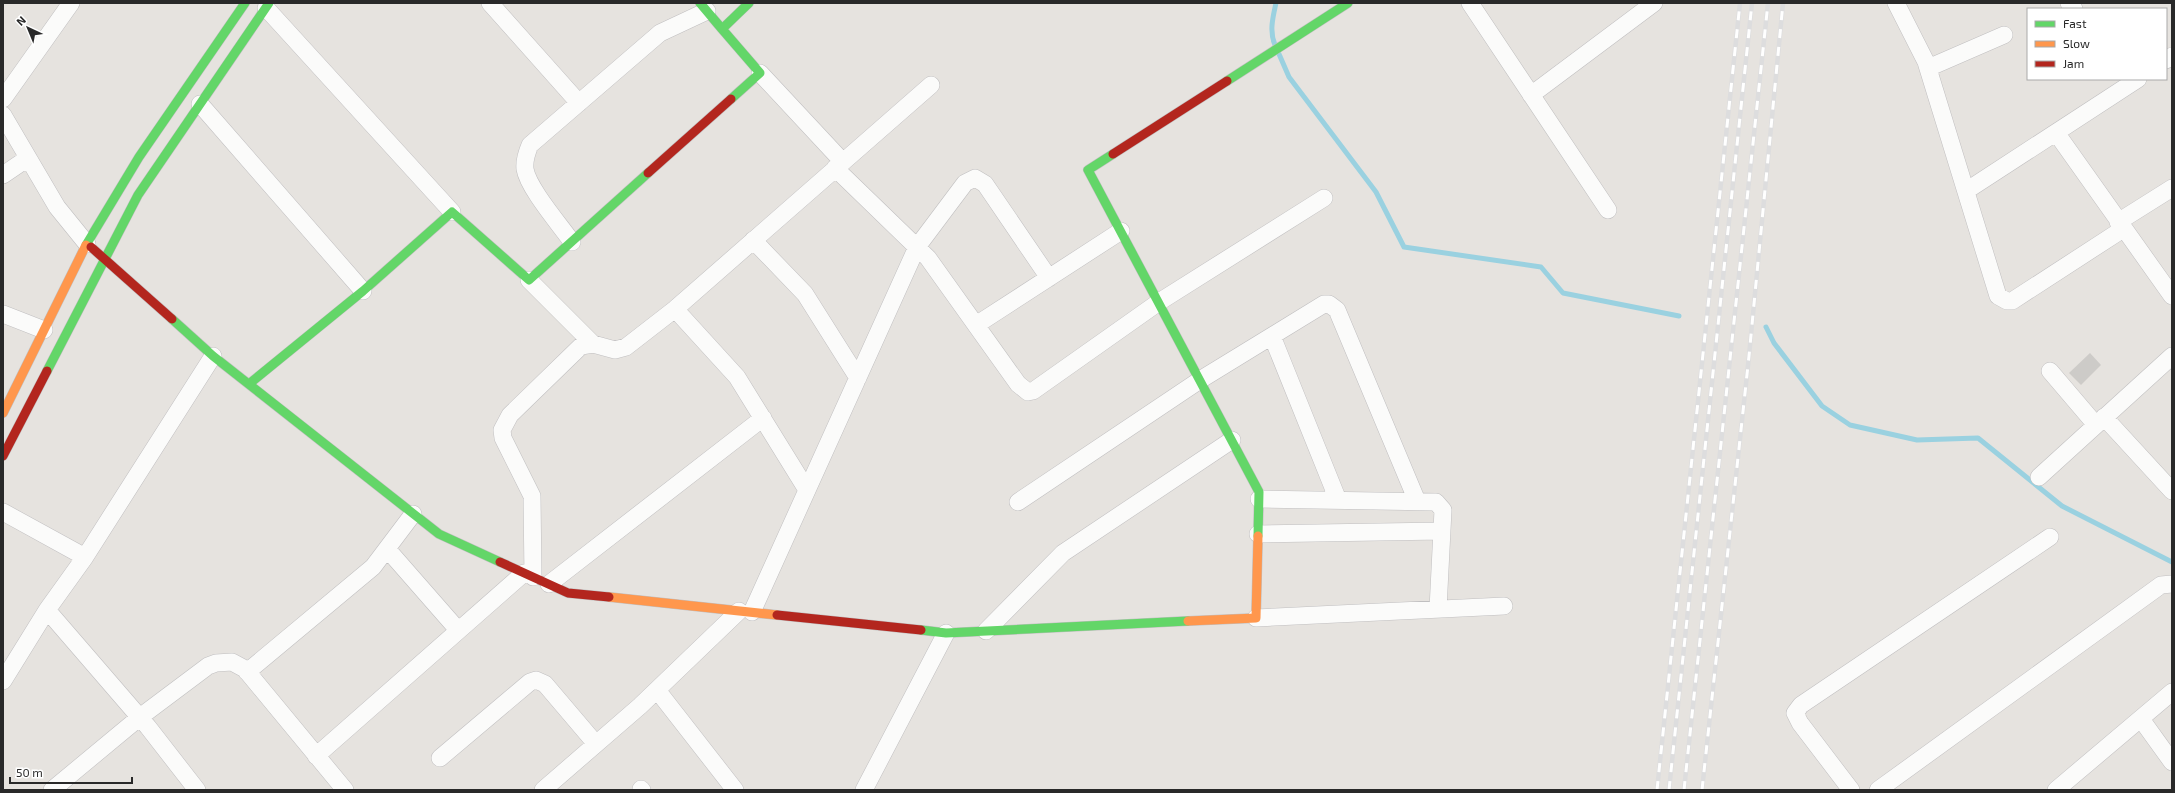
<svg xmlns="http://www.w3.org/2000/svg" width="2175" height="793" font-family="'Exo 2',sans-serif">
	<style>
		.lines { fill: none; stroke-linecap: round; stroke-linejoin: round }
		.stream { stroke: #9ad1e0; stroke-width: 5 }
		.building { fill: #cdcbc8 }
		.street-casing { stroke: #c0bfc0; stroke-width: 18 }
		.fast-casing { stroke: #c0bfc0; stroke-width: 10 }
		.slow-casing { stroke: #c0bfc0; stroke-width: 10 }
		.jam-casing { stroke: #c0bfc0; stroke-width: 10 }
		.street { stroke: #fbfbfa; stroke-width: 17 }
		.fast { stroke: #63d668; stroke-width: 9 }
		.slow { stroke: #ff974d; stroke-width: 9 }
		.jam { stroke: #b3261e; stroke-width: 9 }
		.rail-casing { stroke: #ddddde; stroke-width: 4.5 }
		.rail { stroke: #fff; stroke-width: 3; stroke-dasharray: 9; stroke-linecap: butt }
	</style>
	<rect width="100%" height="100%" fill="#e6e3df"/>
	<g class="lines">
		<path class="stream" d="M1275,45c-6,-14 -2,-28 1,-42
			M1279,54l10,23 87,115 28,55 137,20 22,26 116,23
			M1766,327l8,16 48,63 28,19 67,15 61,-2 84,68 110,56"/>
	</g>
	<path class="building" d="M2090,353l11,12 -20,20 -12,-12z"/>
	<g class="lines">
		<g class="street-casing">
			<path id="street" d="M490,3l89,100
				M1470,3l138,207
				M1896,3l30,59 72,234 9,5h5l111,-72
				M2069,3l5,6
				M266,8l186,204
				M2166,60l6,-4
				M1928,68l76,-33
				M760,73l83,89
				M1531,95l123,-92
				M3,99l68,-96
				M200,104l163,187
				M3,115l54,92 30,37
				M2057,134l115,162
				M835,168l93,90 90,126 10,8 5,-1 126,-89 165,-104
				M3,175l25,-17
				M1966,191l172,-112
				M2118,222l54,-34
				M753,240l52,54 53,84
				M572,242c-12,-17 -44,-54 -47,-73 -1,-9 2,-17 5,-24l130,-112 47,-22
				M529,280l64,64
				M675,309l62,68 70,113
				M3,314l41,16
				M976,325l145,-94
				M1272,336l66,164
				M2050,371l46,54
				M2104,417l68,74
				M2039,477l133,-121
				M1259,499l177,3 7,8 -5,99
				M1018,502l182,-122 124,-76h5l8,6 80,191
				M3,512l82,45
				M1258,534l184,-3
				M388,550l70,80
				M533,577l-1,-81 -29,-58 -1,-8 8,-15 71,-69 12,-2 22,6 11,-3 49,-38 256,-224
				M549,584l214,-166
				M752,612l165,-365 48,-64 10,-5 10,6 64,94
				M1256,618l248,-12
				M986,631l77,-78 169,-113
				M247,672l126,-105 40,-53
				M3,681l44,-71
				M657,690l78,100
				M2141,719l31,43
				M316,756l208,-183
				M440,758l90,-76 6,-2 9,4 51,60
				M641,789l1,1
				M52,790l88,-73 68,-51 8,-3 16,-1 13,7 100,121
				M197,790l-49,-63 -101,-117 38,-53 128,-201
				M543,790l97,-84 99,-95
				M864,790l82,-157
				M1851,790l-51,-67 -5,-10 6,-8 249,-168
				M1878,790l283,-205 11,-1
				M2056,790l116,-98"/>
		</g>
		<g class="fast-casing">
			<path id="fast" d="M700,3l22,26
				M1227,81l121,-78
				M731,99l29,-26 -38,-44 27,-26
				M1113,154l-25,16 171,322 -1,44
				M86,245l53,-88 106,-154
				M172,319l41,37 226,178 61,28
				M47,371l91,-176 131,-192
				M249,384l114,-93 89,-79 77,68 119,-107
				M921,630l25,3 242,-12"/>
		</g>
		<g class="slow-casing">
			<path id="slow" d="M3,413l83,-168
				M609,597l168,18
				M1188,621l68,-3 2,-82"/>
		</g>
		<g class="jam-casing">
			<path id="jam" d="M1113,154l114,-73
				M648,173l83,-74
				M91,247l81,72
				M3,456l44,-85
				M500,562l68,31 41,4
				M777,615l144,15"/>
		</g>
		<use href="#street" class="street"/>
		<use href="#fast" class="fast"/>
		<use href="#slow" class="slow"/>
		<use href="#jam" class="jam"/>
		<g class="rail-casing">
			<path id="rail" d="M1657,790l83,-787
				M1669,790l83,-787
				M1684,790l84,-787
				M1702,790l47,-434 34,-353"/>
		</g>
		<use href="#rail" class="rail"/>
	</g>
	<rect width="2175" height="793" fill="none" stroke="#292929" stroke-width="8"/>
	<rect x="2027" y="8" width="140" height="72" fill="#ffffff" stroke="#a9a9a9"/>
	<rect x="2035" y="21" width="20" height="6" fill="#63d668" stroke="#a9a9a9"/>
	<text x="2063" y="28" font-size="12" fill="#292929">Fast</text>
	<rect x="2035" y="41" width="20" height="6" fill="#ff974d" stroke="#a9a9a9"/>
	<text x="2063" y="48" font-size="12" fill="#292929">Slow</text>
	<rect x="2035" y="61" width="20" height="6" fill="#b3261e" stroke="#a9a9a9"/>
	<text x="2063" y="68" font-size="12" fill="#292929">Jam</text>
	<g transform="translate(28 28) rotate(316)" stroke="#ffffff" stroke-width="3" paint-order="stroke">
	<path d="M0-3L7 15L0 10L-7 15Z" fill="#292929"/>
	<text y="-6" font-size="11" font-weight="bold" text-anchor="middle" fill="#292929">N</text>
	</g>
	<path d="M10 777v6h122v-6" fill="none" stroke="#292929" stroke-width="2"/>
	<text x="16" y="777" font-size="12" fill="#292929" stroke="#ffffff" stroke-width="3" paint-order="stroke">50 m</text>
</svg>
